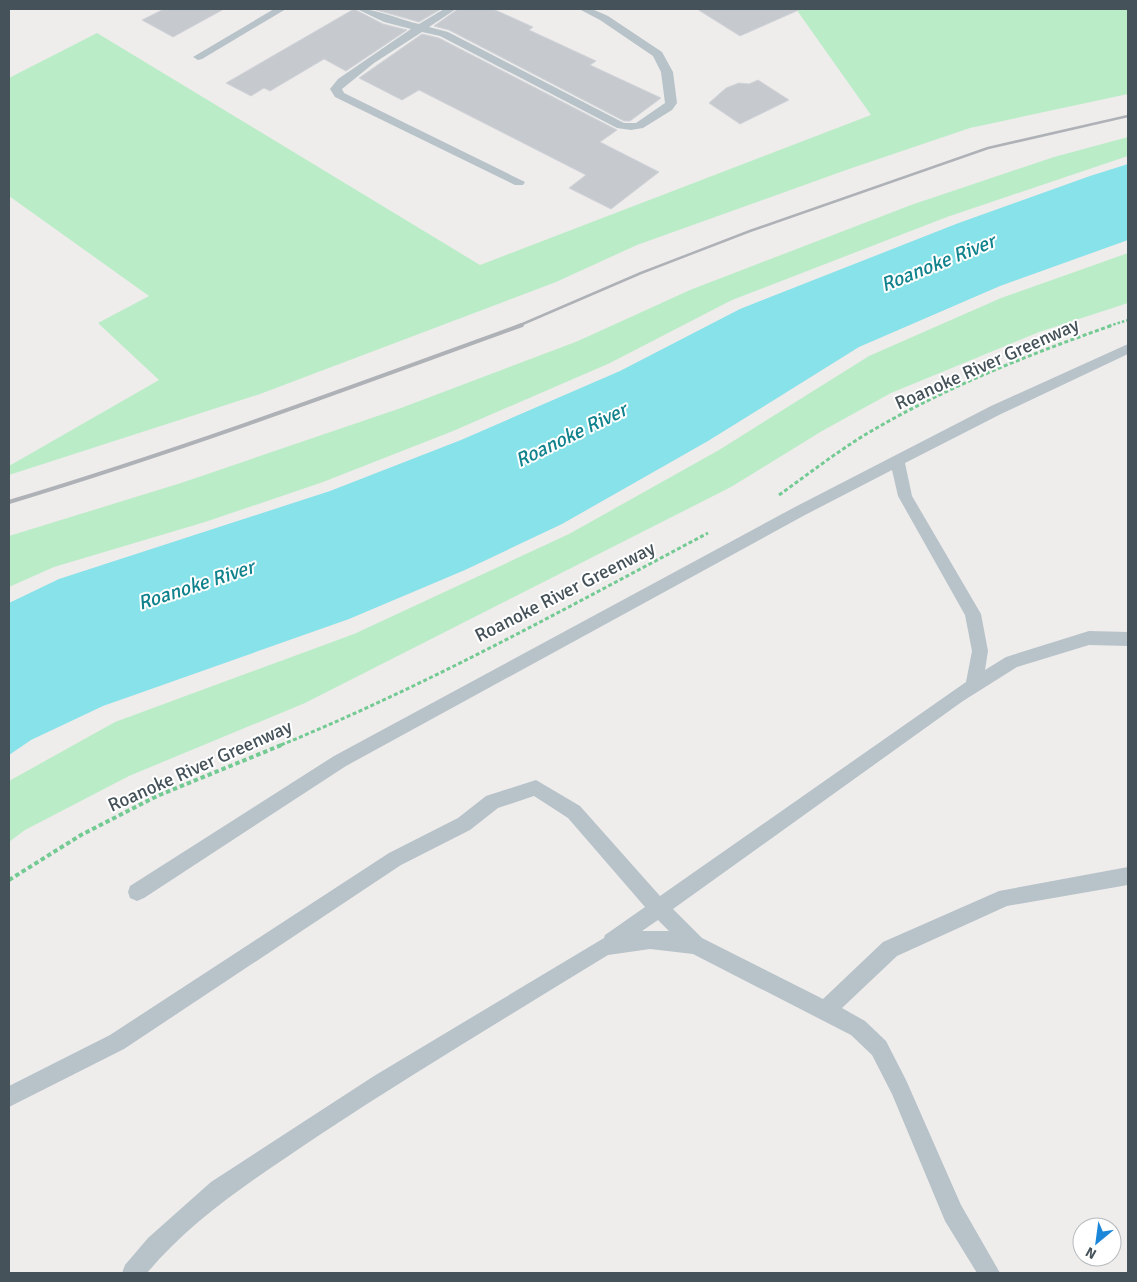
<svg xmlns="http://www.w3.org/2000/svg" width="1137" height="1282" font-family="Signika,sans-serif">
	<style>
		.green { fill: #baedc7 }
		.water { fill: #88e2e9 }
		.building { fill: #c6cacf; stroke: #d0d3d8 }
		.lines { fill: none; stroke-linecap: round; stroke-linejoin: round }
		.path-far2 { stroke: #73ca93; stroke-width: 2.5; stroke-dasharray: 2.5 2; stroke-linecap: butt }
		.path-far1 { stroke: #73ca93; stroke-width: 3; stroke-dasharray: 4 2.5; stroke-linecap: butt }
		.path { stroke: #73ca93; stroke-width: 4; stroke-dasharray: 4.5 3; stroke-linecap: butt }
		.lane { fill: #b7c3c9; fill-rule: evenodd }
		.rail-far1 { stroke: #aeb2b6; stroke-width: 2.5 }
		.rail { stroke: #aeb2b6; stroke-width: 4 }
		.labels { text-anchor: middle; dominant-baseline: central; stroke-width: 4; stroke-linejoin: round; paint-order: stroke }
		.street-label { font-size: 19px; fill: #455259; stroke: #fff }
		.water-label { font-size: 20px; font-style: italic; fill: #0f828c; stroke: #fff }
	</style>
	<rect width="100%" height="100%" fill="#efecec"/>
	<path class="green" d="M796,9h332v85l-158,34 -121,41 -212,76 -81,37 -296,112 -251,81v-9l150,-86 -61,-57 51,-27 -140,-100v-118l88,-45 383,232 391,-150z
		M1128,137v19l-181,61 -215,83 -122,63 -157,68 -130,51 -118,40 -151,45 -45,20v-51l172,-53 220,-75 177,-67 112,-51 221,-85 143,-48z
		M1128,253v50l-89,29 -148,61 -69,38 -91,56 -426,216 -176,73 -104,54 -16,12v-61l106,-59 239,-88 215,-100 150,-84 150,-94 132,-58z"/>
	<path class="water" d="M1128,164v76l-128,46 -141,61 -151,94 -146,83 -97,46 -116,49 -246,87 -72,34 -22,15v-152l50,-24 271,-88 131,-51 159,-69 120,-62 216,-85 134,-48z"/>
	<path class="building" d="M164,9h60l-51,28 -31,-17z
		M354,9l29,15 24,6 -61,41 -22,-12 -54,32 -6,-3 -13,8 -25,-13z
		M373,9h68l-22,13z
		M458,9h35l40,18 -4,3 67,31 -6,4 71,33 -31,23h-6l-175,-91 -15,-4z
		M697,9h104l-61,27z
		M422,34l17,4 178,92 -17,12 59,30 -48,37 -42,-21 17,-13 -167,-85 -17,10 -43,-22z
		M758,80l31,20 -49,24 -31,-21 17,-15 13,-5 10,1z"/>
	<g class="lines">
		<path class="path-far2" d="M1109,326l19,-6"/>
		<path class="path-far1" d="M779,495c28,-20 55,-41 84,-59 78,-47 164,-81 250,-111
			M281,745c147,-60 287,-138 427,-212"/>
		<path class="path" d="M9,880l72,-45 76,-39 127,-52"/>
		<path class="lane" d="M274,9h12l-84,50 -4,1 -5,-3z
			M357,9c18,-1 43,11 62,15l25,-15h12l-27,18 19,5 176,91h12l29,-20 -4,-31 -8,-16 -53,-36 -21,-11h13l16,7 54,36 11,20 4,31 -5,7 -29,18 -12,2 -14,-2 -177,-92 -18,-4 -48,31 -32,26 2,4 181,89 -2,3h-8l-180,-88 -5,-8 8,-10 73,-50 -27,-7z
			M1128,344v10l-127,60 -96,49 7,33 69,118 7,37 -3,19 21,-13 83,-26 39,1v14l-39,-1 -72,22 -54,34 -290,208 29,29 121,61 60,-57 116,-51 129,-24v18l-121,21 -110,50 -55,52 23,13 21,20 20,39 55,125 39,68h-23l-32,-52 -53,-127 -20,-39 -21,-20 -158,-81 -43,-5 -42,6c-96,59 -193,117 -287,179 -62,42 -125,81 -174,139h-25l3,-8 23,-27 63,-56 163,-106 230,-138 1,-3 40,-28 -77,-89 -34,-22 -36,12 -28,22 -69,35 -277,184 -115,58v-21l101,-51 279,-182 69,-35 28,-22 50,-16 44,26 80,90 306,-214 6,-31 -7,-36 -67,-119 -6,-26 -87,45 -459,251 -202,132 -7,3 -7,-3 -2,-6 2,-6 204,-130 461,-249 196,-101zM658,920l11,11h-27z"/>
		<path class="rail-far1" d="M518,326l123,-53 109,-42 238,-83 140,-32"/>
		<path class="rail" d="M9,502c173,-52 343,-115 513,-177"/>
	</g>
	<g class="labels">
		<g class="street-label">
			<text transform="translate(987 364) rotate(-24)">Roanoke River Greenway</text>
			<text transform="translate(565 592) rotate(-27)">Roanoke River Greenway</text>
			<text transform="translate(200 766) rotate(-24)">Roanoke River Greenway</text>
		</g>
		<g class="water-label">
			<text transform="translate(938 263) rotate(-22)">Roanoke River</text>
			<text transform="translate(571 435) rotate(-26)">Roanoke River</text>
			<text transform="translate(196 585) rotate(-18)">Roanoke River</text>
		</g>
	</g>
	<rect width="1137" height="1282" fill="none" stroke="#455259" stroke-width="20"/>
	<g transform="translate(1097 1242) rotate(209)"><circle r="24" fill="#ffffff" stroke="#b5babd"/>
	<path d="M0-4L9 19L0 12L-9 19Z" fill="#1c87d8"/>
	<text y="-8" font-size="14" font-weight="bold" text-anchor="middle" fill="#455259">N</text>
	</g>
</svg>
